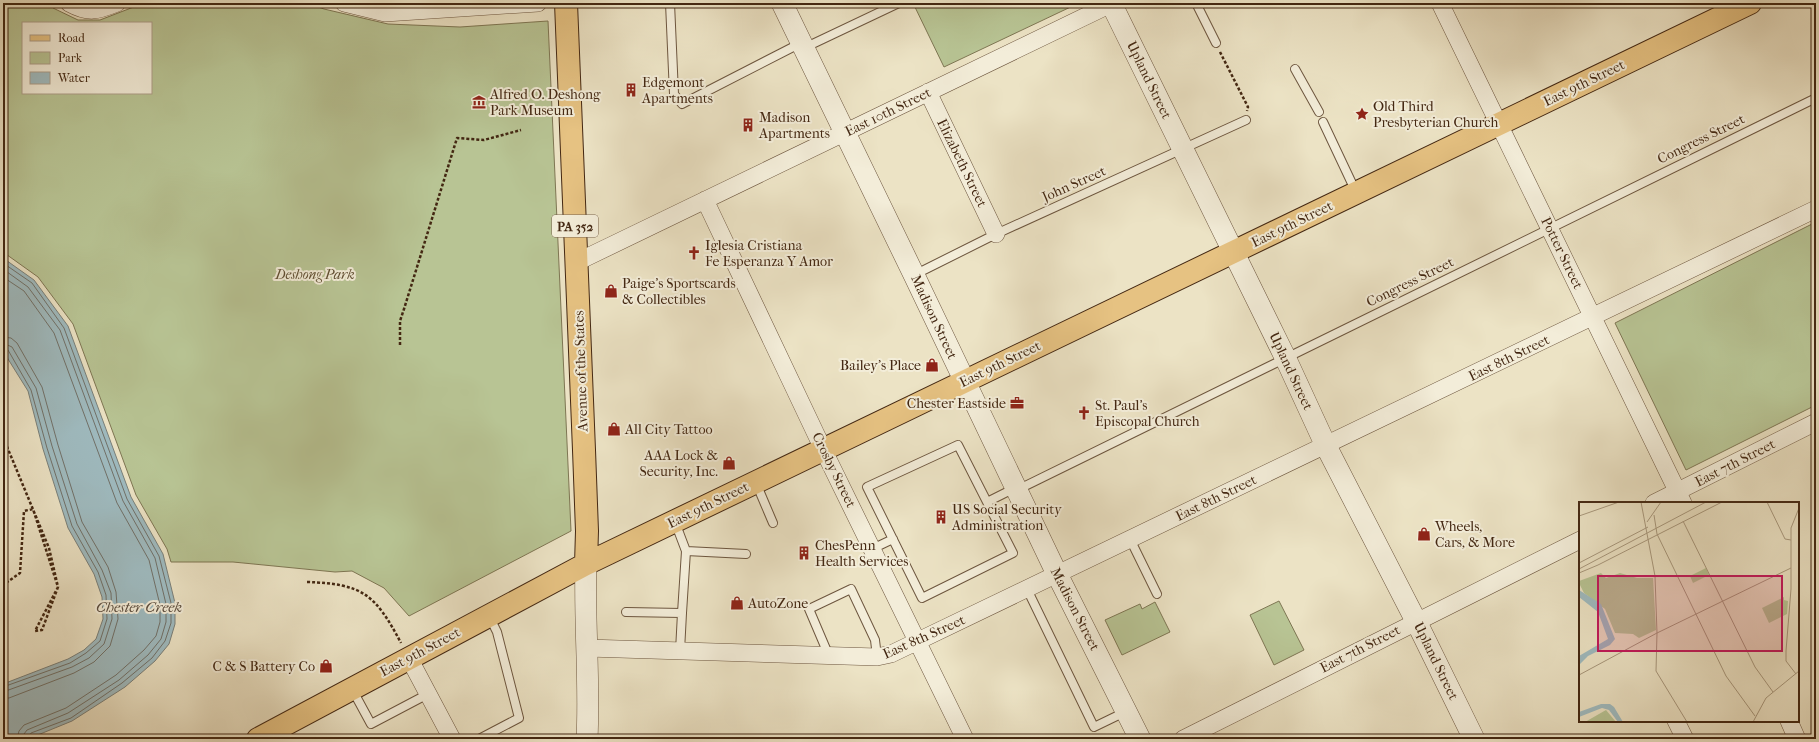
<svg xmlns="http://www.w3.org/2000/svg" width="1819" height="742" font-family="'IM FELL French Canon',serif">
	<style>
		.green { fill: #b8c494; stroke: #7e7653; fill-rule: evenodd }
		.water { fill: #9fbbc0; stroke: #7a807a }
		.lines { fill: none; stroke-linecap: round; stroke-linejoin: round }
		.shore { stroke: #717169; stroke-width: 1 }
		.service-casing { stroke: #6d563f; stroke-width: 10 }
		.minor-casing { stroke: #6d563f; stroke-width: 18 }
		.tertiary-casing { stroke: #6d563f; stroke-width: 22 }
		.primary-casing { stroke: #432712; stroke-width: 24 }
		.path { stroke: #432712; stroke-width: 2.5; stroke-dasharray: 3 2; stroke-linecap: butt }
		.service { stroke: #f3edd9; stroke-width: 8 }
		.minor { stroke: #f3edd9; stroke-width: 17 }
		.tertiary { stroke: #f3edd9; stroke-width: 21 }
		.primary { stroke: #e6c282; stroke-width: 22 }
		.labels { text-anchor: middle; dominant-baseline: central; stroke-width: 4; stroke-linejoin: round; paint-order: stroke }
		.shield { fill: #f3edd9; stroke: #78624e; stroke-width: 1 }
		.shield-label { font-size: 13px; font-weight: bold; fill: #432712 }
		.street-label { font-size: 14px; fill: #432712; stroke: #f3edd9 }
		.poi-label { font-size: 14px; fill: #432712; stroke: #f3edd9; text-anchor: start }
		.park-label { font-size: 14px; font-style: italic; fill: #604e32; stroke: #f3edd9 }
		.water-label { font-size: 15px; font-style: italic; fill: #5a4c3e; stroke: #f3edd9 }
		.inset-road { fill: none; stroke: #a8987d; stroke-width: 1 }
		.view { fill: #c2185b; fill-opacity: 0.15; stroke: #c2185b; stroke-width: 2 }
		.inset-edge { fill: none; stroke: #432712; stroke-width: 2 }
	</style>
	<rect width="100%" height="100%" fill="#ece3c5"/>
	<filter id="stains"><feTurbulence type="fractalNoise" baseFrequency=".005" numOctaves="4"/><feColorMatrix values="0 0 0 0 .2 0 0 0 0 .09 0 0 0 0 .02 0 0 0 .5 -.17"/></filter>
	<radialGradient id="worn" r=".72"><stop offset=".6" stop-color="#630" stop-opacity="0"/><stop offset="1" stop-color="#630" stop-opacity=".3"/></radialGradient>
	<path class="green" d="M3,3h48l2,5 25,12h22l44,-17h163l17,6 64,15 72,3 88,-6 23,510 -162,85 -25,-28 -32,-17 -17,1 -102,-10h-62l-4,-13 -31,-54 -63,-171 -35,-47 -35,-25zM23,23h128v70h-128z
		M913,3h166l-135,64z
		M1816,222v183l-130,65 -71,-147z
		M1279,601l25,49 -30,15 -24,-50z
		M1155,602l15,30 -48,23 -17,-35 35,-16 2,5z"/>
	<path class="water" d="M3,258l31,22 34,46 63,171 32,57 12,49v21l-6,20 -14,17 -30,26 -53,34 -44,18h-25v-55l65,-25 16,-9 12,-11 7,-20 -1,-22 -8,-23 -26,-46 -25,-79 -15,-58 -25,-40z"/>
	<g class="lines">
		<path class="shore" d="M3,263l29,20 32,45 63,171 32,57 12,47v20l-6,18 -13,17 -30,25 -51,35 -40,15 -3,6
			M3,269l25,18 32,43 63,171 32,57 11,46v18l-5,17 -13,16 -29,25 -51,33 -41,17 -3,4 -1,5
			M3,277l21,14 30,42 63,170 32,57 11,45v17l-4,14 -12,14 -28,25 -50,33 -42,17 -5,6 -2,8
			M3,337l8,1 6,5 25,44 16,58 24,77 26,45 8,25 2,27 -8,27 -16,16 -20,11 -65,25h-6
			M3,343l9,4 24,41 16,58 25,78 25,46 9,23 1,26 -8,25 -15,14 -17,9 -69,25
			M3,348l5,2 23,40 16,58 25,78 26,46 8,23 1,24 -7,22 -14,12 -16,10 -67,24"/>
		<g class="service-casing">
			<path id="service" d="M670,3l4,91 8,10 119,-61
				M1196,3l20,40
				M804,48l95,-45
				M1295,69l24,43
				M1323,122l33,70
				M914,275l82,-41 250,-114
				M958,445l55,108 -91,45 -55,-111z
				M756,483l17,40
				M1017,490l799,-392
				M987,502l28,-14
				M675,522l11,29
				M1130,539l27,55
				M872,549l21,-10
				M1027,589l67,138 31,-15
				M626,612l56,1 4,-62 60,3
				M680,651l2,-38
				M829,656l-20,-47 42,-20 24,51 2,17
				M352,689l19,35 57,-30
				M479,739l40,-21 -22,-86 -8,-16"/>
		</g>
		<g class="minor-casing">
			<path id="minor" d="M69,3c20,11 28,8 48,0
				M344,3l41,10 153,-10
				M1440,3l243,500
				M928,92l68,142
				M705,200l118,249 142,290
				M577,262l536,-259
				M1654,503l162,-81
				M587,648l290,9 14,-3 925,-445
				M409,658l43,81
				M1676,721l9,18
				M1789,721l8,18
				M1183,739l397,-199"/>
		</g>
		<g class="tertiary-casing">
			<path id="tertiary" d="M782,3l132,272 143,299 83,165
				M1111,3l174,354 41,89 90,175 58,118
				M586,564c-2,58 4,116 1,175"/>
		</g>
		<g class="primary-casing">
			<path id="primary" d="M566,3l18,447 3,81 -1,33
				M258,739l328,-175 1164,-561"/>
		</g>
		<path class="path" d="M1220,52l28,55 -1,4
			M400,345v-24l4,-12 53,-171 27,2 37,-10
			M3,437l46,111 9,39 -16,43 -7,1 23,-44 -25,-78 -9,2 -4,62 -17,12
			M307,582c56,2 68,12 94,61"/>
		<use href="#service" class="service"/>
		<use href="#minor" class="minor"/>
		<use href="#tertiary" class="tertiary"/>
		<use href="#primary" class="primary"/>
	</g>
	<defs>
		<g id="building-bare" transform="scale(1.08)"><path d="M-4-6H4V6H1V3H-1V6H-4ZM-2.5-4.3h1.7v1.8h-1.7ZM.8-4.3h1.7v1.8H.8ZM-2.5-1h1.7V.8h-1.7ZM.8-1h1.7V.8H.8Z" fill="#8f2418" stroke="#f3edd9" stroke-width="2.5" paint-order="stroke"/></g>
		<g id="museum-bare" transform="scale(1.08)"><path d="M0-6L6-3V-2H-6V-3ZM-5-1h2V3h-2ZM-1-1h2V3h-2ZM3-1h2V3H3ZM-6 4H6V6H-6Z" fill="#8f2418" stroke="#f3edd9" stroke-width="2.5" paint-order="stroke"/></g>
		<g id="sight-bare" transform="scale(1.08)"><path d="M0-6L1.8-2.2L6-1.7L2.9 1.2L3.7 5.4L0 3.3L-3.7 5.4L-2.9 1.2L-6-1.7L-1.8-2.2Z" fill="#8f2418" stroke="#f3edd9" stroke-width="2.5" paint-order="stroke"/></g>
		<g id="church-bare" transform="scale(1.08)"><path d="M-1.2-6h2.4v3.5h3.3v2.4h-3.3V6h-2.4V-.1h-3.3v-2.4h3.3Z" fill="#8f2418" stroke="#f3edd9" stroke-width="2.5" paint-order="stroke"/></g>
		<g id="shop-bare" transform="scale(1.08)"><path d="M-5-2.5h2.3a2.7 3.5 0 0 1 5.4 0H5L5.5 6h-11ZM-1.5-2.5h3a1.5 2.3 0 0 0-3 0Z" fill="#8f2418" stroke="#f3edd9" stroke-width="2.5" paint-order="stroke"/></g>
		<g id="office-bare" transform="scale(1.08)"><path d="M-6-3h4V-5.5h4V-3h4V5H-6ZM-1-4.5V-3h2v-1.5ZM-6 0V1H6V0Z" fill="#8f2418" stroke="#f3edd9" stroke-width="2.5" paint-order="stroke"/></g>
	</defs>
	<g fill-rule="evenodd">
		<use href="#building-bare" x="631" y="90"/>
		<use href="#museum-bare" x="479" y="102"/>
		<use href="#sight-bare" x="1362" y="114"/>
		<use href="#building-bare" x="748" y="125"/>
		<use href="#church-bare" x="694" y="253"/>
		<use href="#shop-bare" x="611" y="291"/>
		<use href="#shop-bare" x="932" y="365"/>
		<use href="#office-bare" x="1017" y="403"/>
		<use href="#church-bare" x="1084" y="413"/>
		<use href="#shop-bare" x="614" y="429"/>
		<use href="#shop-bare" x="729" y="463"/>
		<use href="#building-bare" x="941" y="517"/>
		<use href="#shop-bare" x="1424" y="534"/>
		<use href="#building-bare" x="804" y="553"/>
		<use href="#shop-bare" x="737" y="603"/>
		<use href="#shop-bare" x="326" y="666"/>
	</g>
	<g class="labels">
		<rect class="shield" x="552" y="215" width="46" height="22" rx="3"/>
		<g class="shield-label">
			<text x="575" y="226">PA 352</text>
		</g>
		<g class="street-label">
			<text transform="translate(1149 80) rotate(64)">Upland Street</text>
			<text transform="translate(1584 83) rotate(-26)">East 9th Street</text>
			<text transform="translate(888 112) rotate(-26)">East 10th Street</text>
			<text transform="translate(1701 139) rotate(-26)">Congress Street</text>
			<text transform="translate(962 163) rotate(64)">Elizabeth Street</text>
			<text transform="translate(1074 184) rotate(-24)">John Street</text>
			<text transform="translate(1292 224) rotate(-26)">East 9th Street</text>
			<text transform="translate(1562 253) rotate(64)">Potter Street</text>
			<text transform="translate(1410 282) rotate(-26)">Congress Street</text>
			<text transform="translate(934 317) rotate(65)">Madison Street</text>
			<text transform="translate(1509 358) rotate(-26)">East 8th Street</text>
			<text transform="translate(1000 364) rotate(-26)">East 9th Street</text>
			<text transform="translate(581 371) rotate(-92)">Avenue of the States</text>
			<text transform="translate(1291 371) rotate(65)">Upland Street</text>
			<text transform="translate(1735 463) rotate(-27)">East 7th Street</text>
			<text transform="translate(834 470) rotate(64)">Crosby Street</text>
			<text transform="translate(1216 498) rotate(-26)">East 8th Street</text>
			<text transform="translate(708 505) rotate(-26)">East 9th Street</text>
			<text transform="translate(1075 609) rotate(63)">Madison Street</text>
			<text transform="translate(924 637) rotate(-24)">East 8th Street</text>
			<text transform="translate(1360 649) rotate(-27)">East 7th Street</text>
			<text transform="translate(420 652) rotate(-28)">East 9th Street</text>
			<text transform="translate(1436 661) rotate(64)">Upland Street</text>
		</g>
		<g class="poi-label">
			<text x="642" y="82">Edgemont<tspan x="642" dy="16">Apartments</tspan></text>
			<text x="490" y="94">Alfred O. Deshong<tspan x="490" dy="16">Park Museum</tspan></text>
			<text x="1373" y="106">Old Third<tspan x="1373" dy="16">Presbyterian Church</tspan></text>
			<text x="759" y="117">Madison<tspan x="759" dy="16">Apartments</tspan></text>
			<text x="705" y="245">Iglesia Cristiana<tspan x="705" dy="16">Fe Esperanza Y Amor</tspan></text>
			<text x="622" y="283">Paige's Sportscards<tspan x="622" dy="16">&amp; Collectibles</tspan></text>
			<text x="921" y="365" text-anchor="end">Bailey's Place</text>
			<text x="1006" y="403" text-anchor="end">Chester Eastside</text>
			<text x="1095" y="405">St. Paul's<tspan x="1095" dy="16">Episcopal Church</tspan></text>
			<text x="625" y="429">All City Tattoo</text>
			<text x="718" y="455" text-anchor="end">AAA Lock &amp;<tspan x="718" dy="16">Security, Inc.</tspan></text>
			<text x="952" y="509">US Social Security<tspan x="952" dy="16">Administration</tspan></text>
			<text x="1435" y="526">Wheels,<tspan x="1435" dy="16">Cars, &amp; More</tspan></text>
			<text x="815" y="545">ChesPenn<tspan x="815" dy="16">Health Services</tspan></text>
			<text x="748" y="603">AutoZone</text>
			<text x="315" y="666" text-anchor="end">C &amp; S Battery Co</text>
		</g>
		<g class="park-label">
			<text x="315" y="274">Deshong Park</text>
		</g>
		<g class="water-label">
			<text x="139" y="607">Chester Creek</text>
		</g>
	</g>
	<g transform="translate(1579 502)">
		<rect width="220" height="220" fill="#ece3c5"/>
		<path d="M127,66l3,7 -16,8 -3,-7zM22,71l5,5 14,-5 17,5h16l3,52 -17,8 -6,-4 -18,-1 -10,-24 -21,-16 -5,-10v-2zM205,95v3l4,1 -1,13 -18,9 -7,-15zM27,208l10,12h-31z" fill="#b8c494"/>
		<path d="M0,88l22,14 14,35 -5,6 -22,11 -9,9v-9l29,-17 -10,-27 -19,-15zM22,202h9l4,3 9,15h-5l-9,-12 -7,-2 -23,9v-5z" fill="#9fbbc0"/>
		<path class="inset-road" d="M62,0l14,74 2,57M188,0l18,37 6,1M75,13l3,19 69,142 29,40M0,14l40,-14M104,19l72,146 18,25M68,20l14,-20M0,61l69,-36M19,63l124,-63M0,67l127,-67M0,71l19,-8M78,131l-1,38 31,51M217,172l-10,-13v-10l5,-62v-61l8,-20M0,173l78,-42 134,-65M174,220l13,-24 33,-27"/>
		<path class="view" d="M19,74h184v75h-184z"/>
		<rect width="220" height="220" class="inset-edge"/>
	</g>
	<rect width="1819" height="742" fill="none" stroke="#ece3c5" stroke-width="16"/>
	<rect x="4" y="4" width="1811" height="734" fill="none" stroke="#432712" stroke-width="2"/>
	<rect x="8" y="8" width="1803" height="726" fill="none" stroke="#432712"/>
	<rect x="22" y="22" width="130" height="72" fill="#f3edd9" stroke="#ad9e89"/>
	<rect x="30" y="35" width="20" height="6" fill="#e6c282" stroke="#ad9e89"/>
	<text x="58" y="42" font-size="12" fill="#432712">Road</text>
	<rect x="30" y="52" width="20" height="12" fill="#b8c494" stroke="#ad9e89"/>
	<text x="58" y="62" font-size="12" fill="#432712">Park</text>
	<rect x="30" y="72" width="20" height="12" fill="#9fbbc0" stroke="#ad9e89"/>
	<text x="58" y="82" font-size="12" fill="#432712">Water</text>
	<rect width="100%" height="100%" filter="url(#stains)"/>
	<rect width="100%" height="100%" fill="url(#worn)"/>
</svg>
